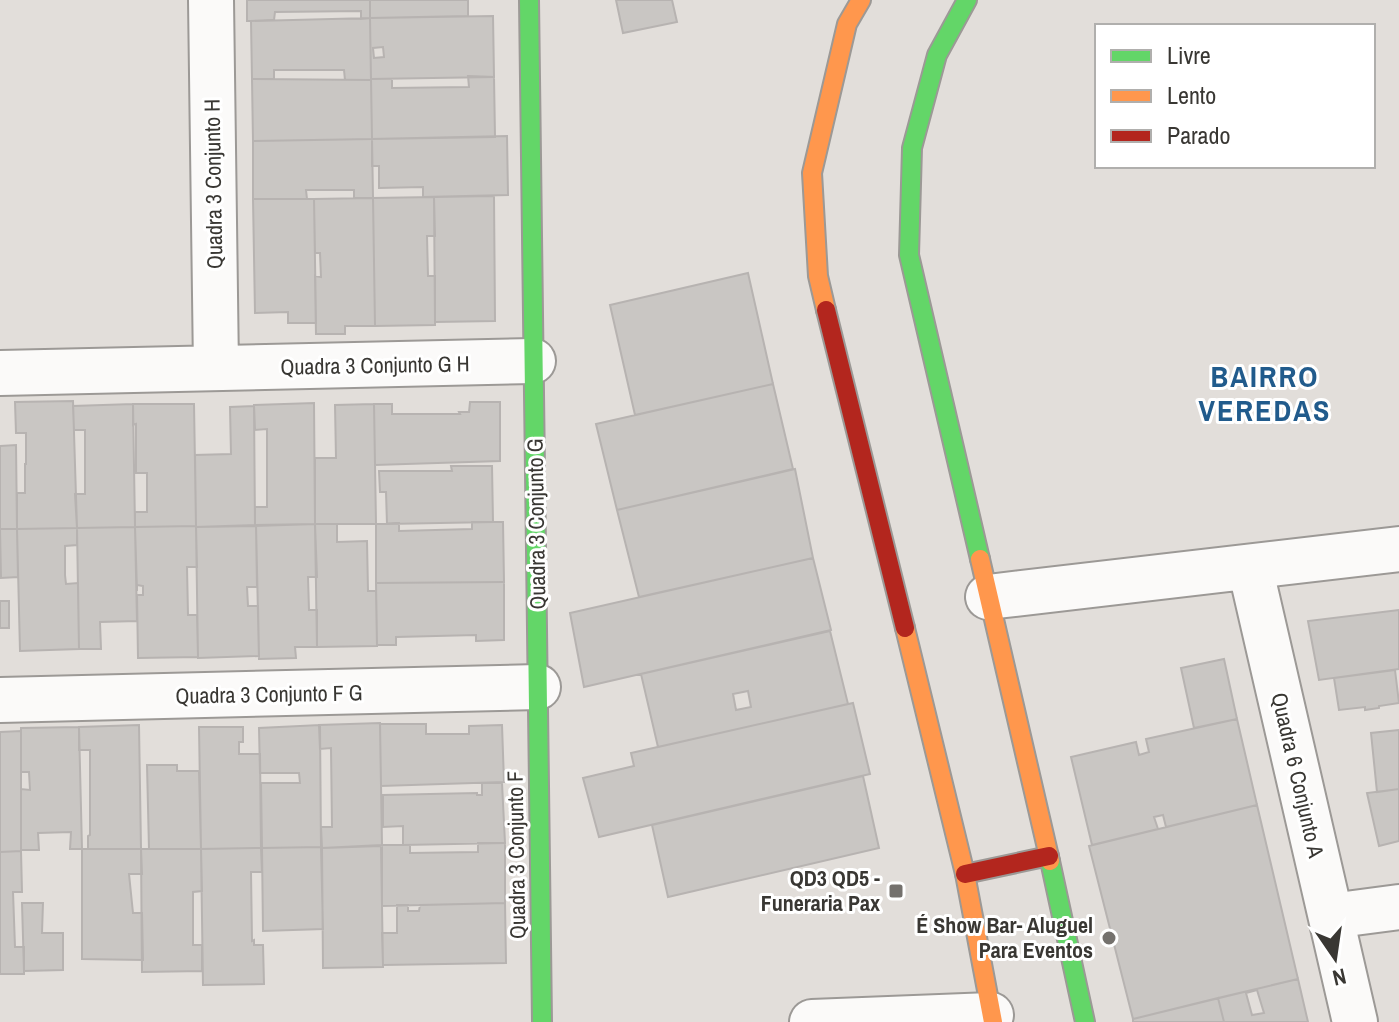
<svg xmlns="http://www.w3.org/2000/svg" width="1399" height="1022" font-family="'Archivo Narrow',sans-serif">
	<style>
		.building { fill: #c9c6c3; stroke: #b7b3b1; stroke-width: 2; fill-rule: evenodd }
		.lines { fill: none; stroke-linecap: round; stroke-linejoin: round }
		.street-casing { stroke: #9c9996; stroke-width: 48 }
		.fast-casing { stroke: #9c9996; stroke-width: 22 }
		.slow-casing { stroke: #9c9996; stroke-width: 22 }
		.jam-casing { stroke: #9c9996; stroke-width: 22 }
		.street { stroke: #fbfaf9; stroke-width: 44 }
		.fast { stroke: #63d668; stroke-width: 18 }
		.slow { stroke: #ff974d; stroke-width: 18 }
		.jam { stroke: #b3261e; stroke-width: 18 }
		.poi-dot { fill: #74716d; stroke: #fff; stroke-width: 3 }
		.labels { text-anchor: middle; dominant-baseline: central; stroke-width: 6; stroke-linejoin: round; paint-order: stroke }
		.street-label { font-size: 22px; fill: #393733; stroke: #fff }
		.poi-label { font-size: 22px; font-weight: bold; fill: #393733; stroke: #fff; text-anchor: end }
		.district-label { font-size: 30px; font-weight: bold; letter-spacing: 2px; fill: #215b8c; stroke: #fff }
	</style>
	<rect width="100%" height="100%" fill="#e2deda"/>
	<path class="building" d="M247,0h123v18l-9,1v-8l-86,1 -1,8 -27,1z
		M370,0h98v16l-98,2z
		M616,0h56l5,22 -54,11z
		M493,16l1,61 -123,2 -1,-61zM383,47l1,10 -10,1 -1,-10z
		M370,18l1,62h-26l-1,-10h-70v9h-22l-1,-58z
		M468,76l26,1 1,60 -123,2 -1,-60h21v9l77,-1z
		M252,79l119,1 1,59 -119,2z
		M507,136l1,59 -85,2v-10l-44,1v-22h-7v-27z
		M372,139l1,59h-19v-8h-48l1,9h-54v-58z
		M494,196l1,125 -60,1 -1,-125z
		M434,197l1,39h-8l1,40h7v49l-60,1 -2,-128z
		M373,198l2,128h-30v8h-29l-1,-58 6,1 -1,-24h-5l-1,-54z
		M253,199h61l2,124h-28v-11l-33,1z
		M748,273l25,111 -138,31 -25,-110z
		M773,384l20,85 -176,41 -21,-86z
		M73,401l4,127 -60,1v-36h8v-29h1v-31h-10l-1,-31z
		M470,402h30v59l-125,4 -1,-61h18v10h68l-1,-2h10z
		M314,403l1,121 -60,2v-19h12v-78l-12,1 -1,-25z
		M133,404h61l2,122 -61,1v-15h12v-39h-11v-49l-3,1z
		M133,404l2,123 -58,1 -2,-34h10v-64h-11l-1,-24z
		M374,404l2,120h-61v-66h21l-1,-53z
		M254,406l1,120 -59,1 -1,-72 36,-1 -1,-47z
		M16,445l1,84h-17v-83z
		M451,466h41l1,56 -106,2 -1,-32h-6l-1,-21h73z
		M795,469l18,89 -174,39 -22,-87z
		M472,522h31l1,60 -128,1v-59l23,-1v8l73,-2z
		M315,524h22v18l30,-1 1,50h8l1,55 -60,1z
		M315,524l2,53h-9l1,33h8v37h-22l1,11 -37,1 -3,-134z
		M256,525l1,62h-10l1,19h10l1,50 -61,2 -2,-131z
		M196,526l1,41h-10l1,48h9l1,42 -60,1 -1,-63h6v-9l-6,-1v6l-2,-64z
		M135,527l2,94 -37,1 1,27h-22l-2,-121z
		M77,528v17l-12,1v29l1,9 12,-1 1,66 -59,2 -3,-122z
		M0,529h17l1,48 -17,1z
		M813,558l18,72 -247,57 -14,-74z
		M504,582v58l-28,1v-6l-80,2v8h-19l-1,-62z
		M0,601h9v27h-9z
		M1399,610v59l-80,11 -11,-59z
		M830,631l18,73 -190,43 -17,-73zM748,691l3,16 -15,3 -3,-16z
		M1224,659l13,60 -43,9 -13,-60z
		M1395,670l4,33 -20,3v2l-14,2v-3l-26,3 -5,-32z
		M853,703l17,71 -271,63 -16,-59 51,-12 -3,-13z
		M1237,719l20,86 -91,22 -3,-12 -9,2 4,12 -66,16 -21,-88 65,-15 3,13 10,-3 -3,-13z
		M380,723l2,122 -60,3 -1,-21h11l-1,-79 -11,1 -1,-24z
		M380,724h46v10h43v-8l33,-1 2,57 -123,4z
		M139,725l2,124h-53v-13l2,-1v-85h-11v-23z
		M320,725l1,122 -59,1 -1,-65h39l-1,-10h-39l-1,-45z
		M79,727l3,122h-12l1,-17 -33,1 1,17h-18v-61l9,1 -1,-18h-8v-44z
		M199,727h44v15h-4v12h21l1,94 -60,1z
		M1399,730v59l-22,3 -6,-59z
		M21,731v120l-21,1v-120z
		M147,765h30v6h22l2,78h-52z
		M863,776l16,72 -211,49 -16,-72z
		M482,783h20l3,60 -102,2v-19l-20,1v-32l94,-2v2h5z
		M1399,789v52l-20,5 -12,-53z
		M1257,805l41,174 -165,40 -44,-173z
		M478,843h27v60l-123,3v-61h28v8l68,-1z
		M381,846l2,121 -60,1 -1,-120z
		M321,847l2,82 -60,2 -1,-83z
		M261,848l1,24h-11l1,69 2,-1v5h9l1,39 -61,1 -2,-136z
		M82,849h59l1,25h-13l4,39h9l1,47 -61,-1z
		M141,849h60l1,42 -9,1v53h9v26l-60,1z
		M21,851l1,41h-9l2,55h9v27h-24v-122z
		M22,903h21l-1,30h21v37l-39,1z
		M505,903l1,60 -123,2 -1,-32h15v-28h11v6h11l1,-6z
		M1298,979l10,43h-84l-6,-24zM1257,990l7,23 -12,2 -6,-22z
		M1218,998l6,24h-91v-3z"/>
	<g class="lines">
		<g class="street-casing">
			<path id="street" d="M211,0l5,368
				M0,373l533,-12
				M1250,567l105,455
				M988,597l411,-48
				M0,700l538,-13
				M1331,916l68,-9
				M812,1022l179,-7"/>
		</g>
		<g class="fast-casing">
			<path id="fast" d="M529,0l13,1022
				M967,0l-30,55 -25,93 -3,107 71,304
				M1050,861l35,161"/>
		</g>
		<g class="slow-casing">
			<path id="slow" d="M826,310l-8,-34 -6,-103 35,-149 14,-24
				M980,559l70,302
				M905,628l60,246 28,148"/>
		</g>
		<g class="jam-casing">
			<path id="jam" d="M826,310l79,318
				M965,874l84,-18"/>
		</g>
		<use href="#street" class="street"/>
		<use href="#fast" class="fast"/>
		<use href="#slow" class="slow"/>
		<use href="#jam" class="jam"/>
	</g>
	<g class="poi-dot">
		<rect x="888" y="883" width="16" height="16" rx="4"/>
		<circle cx="1109" cy="938" r="8"/>
	</g>
	<g class="labels">
		<g class="street-label">
			<text transform="translate(213 184) rotate(-91)">Quadra 3 Conjunto H</text>
			<text transform="translate(375 365) rotate(-1)">Quadra 3 Conjunto G H</text>
			<text transform="translate(536 524) rotate(-91)">Quadra 3 Conjunto G</text>
			<text transform="translate(269 694) rotate(-1)">Quadra 3 Conjunto F G</text>
			<text transform="translate(1298 775) rotate(77)">Quadra 6 Conjunto A</text>
			<text transform="translate(516 855) rotate(-91)">Quadra 3 Conjunto F</text>
		</g>
		<g class="poi-label">
			<text x="880" y="878">QD3 QD5 -<tspan x="880" dy="25">Funeraria Pax</tspan></text>
			<text x="1093" y="925">É Show Bar- Aluguel<tspan x="1093" dy="25">Para Eventos</tspan></text>
		</g>
		<g class="district-label">
			<text x="1265" y="376">BAIRRO<tspan x="1265" dy="34">VEREDAS</tspan></text>
		</g>
	</g>
	<rect x="1095" y="24" width="280" height="144" fill="#ffffff" stroke="#b0afad" stroke-width="2"/>
	<rect x="1111" y="50" width="40" height="12" fill="#63d668" stroke="#b0afad" stroke-width="2"/>
	<text x="1167" y="64" font-size="24" fill="#393733">Livre</text>
	<rect x="1111" y="90" width="40" height="12" fill="#ff974d" stroke="#b0afad" stroke-width="2"/>
	<text x="1167" y="104" font-size="24" fill="#393733">Lento</text>
	<rect x="1111" y="130" width="40" height="12" fill="#b3261e" stroke="#b0afad" stroke-width="2"/>
	<text x="1167" y="144" font-size="24" fill="#393733">Parado</text>
	<g transform="translate(1335 958) rotate(167)" stroke="#ffffff" stroke-width="6" paint-order="stroke">
	<path d="M0-6L14 30L0 20L-14 30Z" fill="#393733"/>
	<text y="-12" font-size="22" font-weight="bold" text-anchor="middle" fill="#393733">N</text>
	</g>
</svg>
